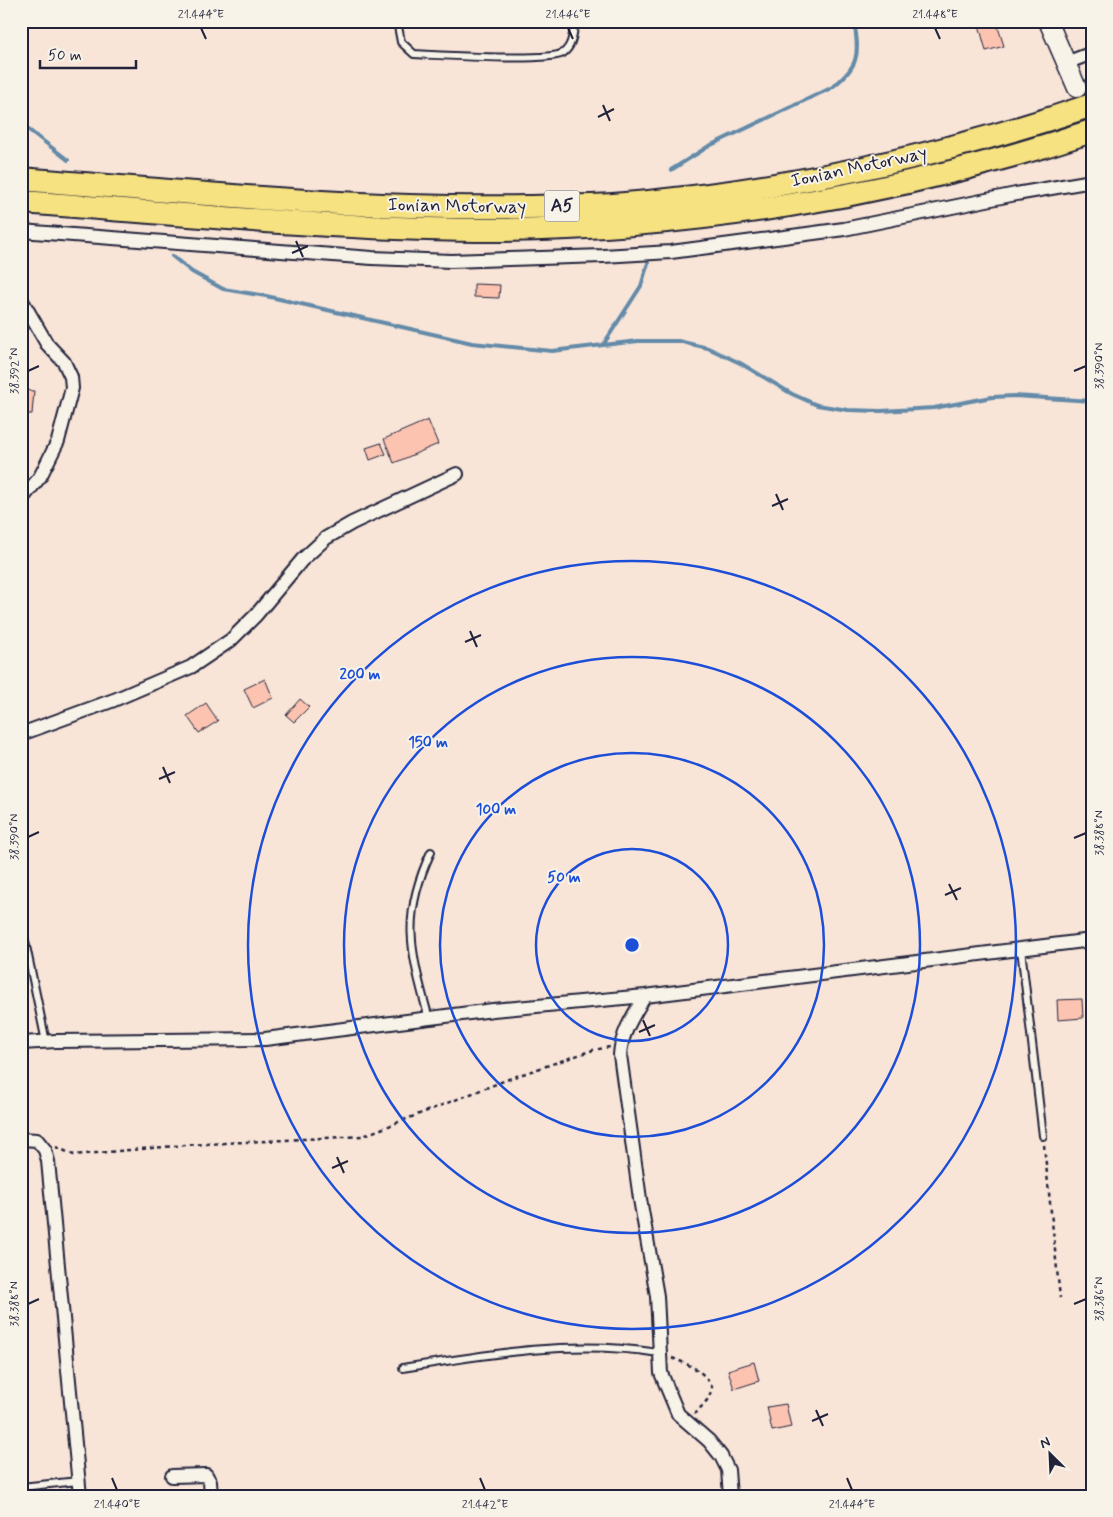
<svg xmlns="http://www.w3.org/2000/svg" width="1113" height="1517" font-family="Mynerve,sans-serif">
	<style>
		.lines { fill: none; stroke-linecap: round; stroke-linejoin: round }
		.stream { stroke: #638aa8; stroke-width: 4 }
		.building { fill: #fcc3b1; stroke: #22223b }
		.lane-casing { stroke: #22223b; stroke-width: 10 }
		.street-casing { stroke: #22223b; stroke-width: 16 }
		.secondary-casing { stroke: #22223b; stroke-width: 21 }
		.highway-casing { stroke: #22223b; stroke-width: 26 }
		.path { stroke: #22223b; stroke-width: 2.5; stroke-dasharray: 4 4; stroke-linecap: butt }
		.lane { stroke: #f7f3e8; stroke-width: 6 }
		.street { stroke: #f7f3e8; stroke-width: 12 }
		.secondary { stroke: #f7f3e8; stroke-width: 18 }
		.highway { stroke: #f7e281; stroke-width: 22 }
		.ticks { fill: none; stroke: #22223b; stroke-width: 2 }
		.ring { fill: none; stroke: #1d4ed8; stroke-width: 2.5 }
		.labels { text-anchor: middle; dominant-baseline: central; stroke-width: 4; stroke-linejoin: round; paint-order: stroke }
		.shield { fill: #f7f3e8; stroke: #62616f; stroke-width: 1 }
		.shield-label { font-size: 18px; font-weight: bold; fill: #22223b }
		.street-label { font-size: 19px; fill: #22223b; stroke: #f7f3e8 }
		.centre { fill: #1d4ed8; stroke: #f7f3e8; stroke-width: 2.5 }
		.ring-label { font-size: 15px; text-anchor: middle; font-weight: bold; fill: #1d4ed8; stroke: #f7f3e8; stroke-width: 4; stroke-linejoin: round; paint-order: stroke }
		.neatline { fill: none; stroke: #22223b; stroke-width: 2 }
		.ticks-label { font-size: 12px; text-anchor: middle; fill: #22223b }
	</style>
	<rect width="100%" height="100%" fill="#f8e5d8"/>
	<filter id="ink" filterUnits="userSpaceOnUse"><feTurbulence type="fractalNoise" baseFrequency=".02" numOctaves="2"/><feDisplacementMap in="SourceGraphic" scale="10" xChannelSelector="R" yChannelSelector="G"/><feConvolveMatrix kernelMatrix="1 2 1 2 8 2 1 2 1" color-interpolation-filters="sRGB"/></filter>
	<g filter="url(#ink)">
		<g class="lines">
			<path class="stream" d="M21,124l47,36
				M671,170l38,-24 122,-58c28,-21 29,-33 23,-67
				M172,256l20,16 31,17 43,7 206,47 80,8 86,-10h40l30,7 32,15 52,31 25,11 31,5 33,1 53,-3 58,-11 23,-1 77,5
				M603,345l38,-59 7,-23"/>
		</g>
		<path class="building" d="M978,21h18l8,25 -18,5z
			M474,284l26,1 -1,13 -25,-1z
			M21,390l13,1 -2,23h-11z
			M428,420l10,24 -44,19 -10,-24z
			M381,443l5,11 -16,6 -4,-12z
			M265,679l8,19 -20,10 -9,-19z
			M300,699l9,8 -15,15 -8,-7z
			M206,703l12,18 -19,12 -12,-17z
			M1082,999l1,19 -25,2 -1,-20z
			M754,1362l5,19 -25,8 -6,-19z
			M786,1404l5,23 -19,4 -5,-24z"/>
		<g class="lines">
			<g class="lane-casing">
				<path id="lane" d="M397,21l4,21 13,12c24,1 135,8 149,-1 10,-7 10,-21 12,-32
					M21,922l25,120
					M1021,949l22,187
					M429,1019c-18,-67 -29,-101 2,-167
					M403,1368c84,-14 170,-29 256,-15
					M21,1487l57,-6"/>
			</g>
			<g class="street-casing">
				<path id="street" d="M1066,63l26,-10
					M21,231l351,27 79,3 152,-5 68,-4 173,-23 172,-35 76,-13
					M21,299l26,45 17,18 7,15 1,11 -14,53 -18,36 -19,23
					M21,734l93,-34 77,-33 40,-27 25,-25 46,-55 24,-22 26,-15 105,-49
					M645,996c-11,18 -24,38 -25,59l20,144 17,97 4,77 17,41 31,27 12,15 7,14 2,26
					M21,1043l35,-2 209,-2 228,-29 152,-14 447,-56
					M21,1139l16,1 8,10 3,11 32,335
					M172,1476l34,-1 4,7 1,14"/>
			</g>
			<g class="secondary-casing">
				<path id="secondary" d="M1048,21l29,67"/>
			</g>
			<g class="highway-casing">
				<path id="highway" d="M21,179c168,13 337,31 505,28 29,-1 59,0 87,-2 162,-13 325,-48 479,-100
					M21,202c152,11 304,27 456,28 208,1 418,-34 615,-99"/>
			</g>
			<path class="path" d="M1044,1145l16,153
				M56,1147l18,8 112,-10 177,-9 151,-59 79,-27 17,-3
				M672,1358c18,7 31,12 40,29l-3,11 -14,16"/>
			<use href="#lane" class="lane"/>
			<use href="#street" class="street"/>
			<use href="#secondary" class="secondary"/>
			<use href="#highway" class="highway"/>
		</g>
	</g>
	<path class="ticks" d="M201,28l5,11M568,28l5,11M935,28l5,11M603,105l7,16M598,117l16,-8M296,241l7,16M292,253l16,-7M28,371l11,-5M1074,371l12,-5M776,494l7,16M772,506l16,-7M470,631l7,16M465,642l16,-7M163,767l7,16M159,779l16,-7M28,837l11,-5M1074,838l12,-5M949,884l8,16M945,895l16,-7M643,1020l7,16M639,1032l16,-7M337,1157l7,16M332,1168l16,-7M28,1304l11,-5M1074,1304l12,-5M816,1410l7,16M812,1421l16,-7M112,1478l5,12M480,1478l5,12M847,1478l5,12"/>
	<g class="ring">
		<circle cx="632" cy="945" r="96"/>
		<circle cx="632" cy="945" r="192"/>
		<circle cx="632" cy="945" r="288"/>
		<circle cx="632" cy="945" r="384"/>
	</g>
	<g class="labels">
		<rect class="shield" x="544.5" y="190.5" width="35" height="31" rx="4"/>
		<g class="shield-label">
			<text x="562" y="206">Α5</text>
		</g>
		<g class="street-label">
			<text transform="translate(859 167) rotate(-12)">Ionian Motorway</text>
			<text transform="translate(457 206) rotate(1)">Ionian Motorway</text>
		</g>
	</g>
	<circle cx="632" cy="945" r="8" class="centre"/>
	<g class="ring-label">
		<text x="360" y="679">200 m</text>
		<text x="428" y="747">150 m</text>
		<text x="496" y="814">100 m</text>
		<text x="564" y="882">50 m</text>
	</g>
	<rect width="1113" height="1517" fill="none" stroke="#f7f3e8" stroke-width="55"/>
	<g transform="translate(1050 1454) rotate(336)" stroke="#f7f3e8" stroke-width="4" paint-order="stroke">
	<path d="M0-4L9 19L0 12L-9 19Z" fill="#22223b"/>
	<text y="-8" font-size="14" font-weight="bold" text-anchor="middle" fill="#22223b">N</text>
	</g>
	<path d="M40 60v8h96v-8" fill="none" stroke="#22223b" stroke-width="2.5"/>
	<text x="48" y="60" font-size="15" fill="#22223b" stroke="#f7f3e8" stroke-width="4" paint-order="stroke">50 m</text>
	<rect x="28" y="28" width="1058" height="1462" class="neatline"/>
	<g class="ticks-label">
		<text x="201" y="18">21.444°E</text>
		<text x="568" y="18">21.446°E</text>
		<text x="935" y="18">21.448°E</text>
		<text transform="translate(1099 366) rotate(-90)" y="4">38.390°N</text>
		<text transform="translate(14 371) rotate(-90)" y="4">38.392°N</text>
		<text transform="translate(1099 833) rotate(-90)" y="4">38.388°N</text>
		<text transform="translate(14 837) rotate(-90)" y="4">38.390°N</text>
		<text transform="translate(1099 1299) rotate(-90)" y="4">38.386°N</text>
		<text transform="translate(14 1304) rotate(-90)" y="4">38.388°N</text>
		<text x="117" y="1508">21.440°E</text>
		<text x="485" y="1508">21.442°E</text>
		<text x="852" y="1508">21.444°E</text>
	</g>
</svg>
